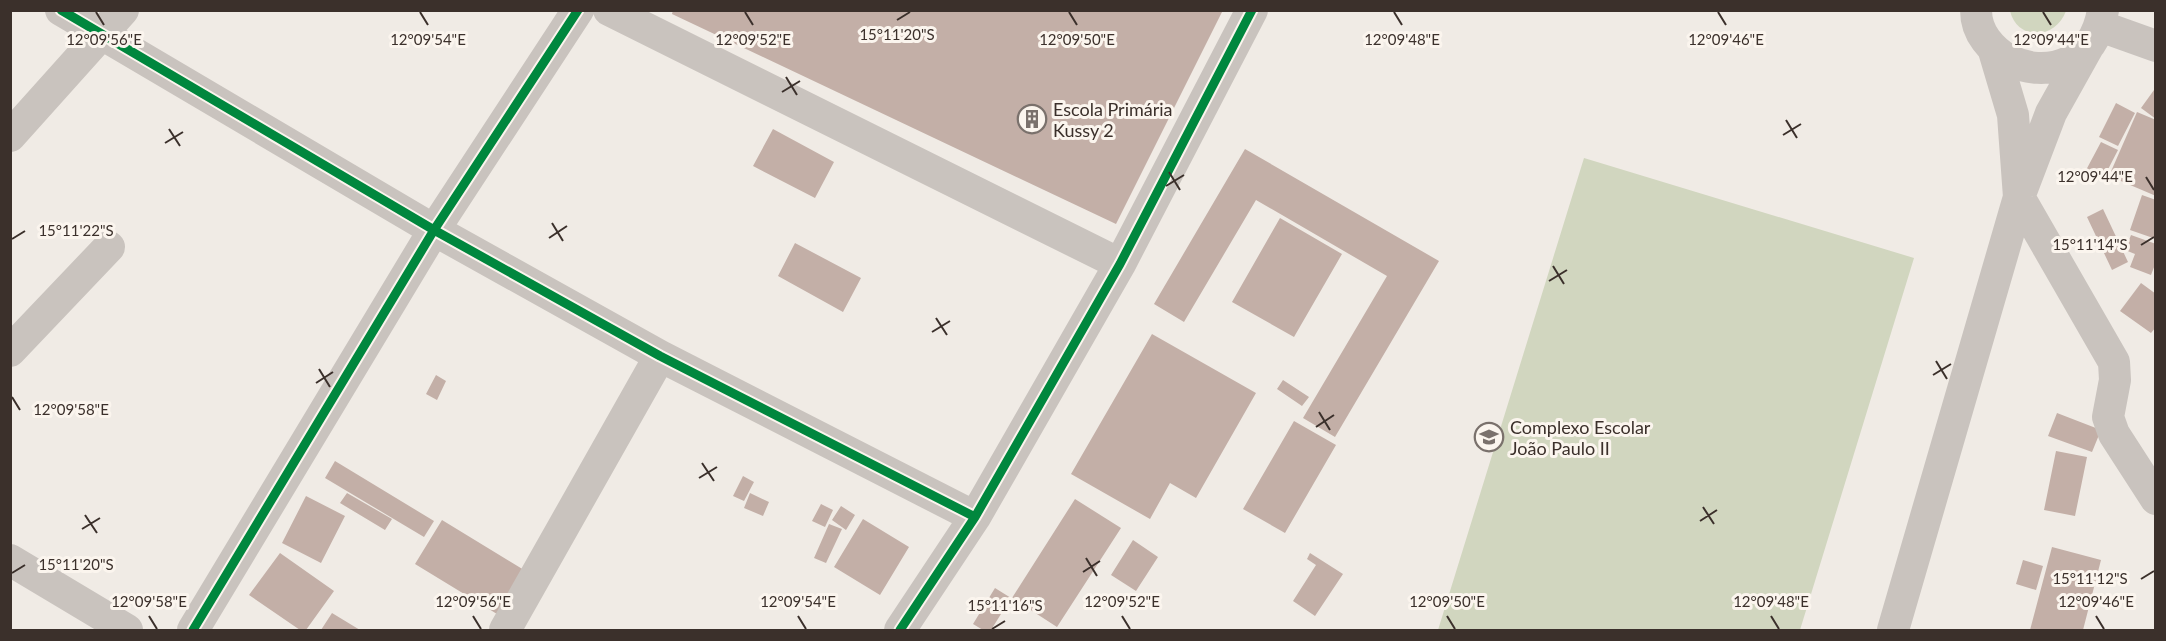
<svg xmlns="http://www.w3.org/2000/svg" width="2166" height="641" font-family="Lato,sans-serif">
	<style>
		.green { fill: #d1d6bf }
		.building { fill: #c3afa7 }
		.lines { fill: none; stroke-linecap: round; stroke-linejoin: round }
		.minor { stroke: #c9c3be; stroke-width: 32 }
		.cycleway-casing { stroke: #fbf5ee; stroke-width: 13 }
		.cycleway { stroke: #00873e; stroke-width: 9 }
		.ticks { fill: none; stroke: #3b302b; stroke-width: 2 }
		.labels { text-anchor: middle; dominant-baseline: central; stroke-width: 6; stroke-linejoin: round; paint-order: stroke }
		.poi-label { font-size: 18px; fill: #3b302b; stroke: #fbf5ee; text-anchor: start }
		.ticks-label { font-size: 15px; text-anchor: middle; fill: #3b302b; stroke: #fbf5ee; stroke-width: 6; stroke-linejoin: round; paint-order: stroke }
	</style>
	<rect width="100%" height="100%" fill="#f0ebe5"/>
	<path class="green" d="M2010,11v-1l56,1c-10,28 -48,31 -56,0z
		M1584,158l330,100 -114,372h-362z"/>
	<path class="building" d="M673,10h550l-107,214 -444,-210z
		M2154,90l2,1v28l-15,-11z
		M2116,103l19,10 -17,33 -19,-9z
		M2137,112l19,8v76l-47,-20z
		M773,129l61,33 -19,36 -62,-32z
		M2101,142l17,8 -16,31 -17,-9z
		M1245,149l194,112 -104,176 -32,-19 84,-142 -131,-76 -72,122 -30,-18z
		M2142,195l14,5v39l-26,-9z
		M2103,209l25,53 -16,8 -25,-53z
		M1280,218l62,36 -48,83 -62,-35z
		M2131,235l25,9v18l-5,13 -21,-8 5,-13 -10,-4z
		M795,243l66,35 -18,34 -65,-36z
		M2141,283l15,11v33l-5,6 -31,-22z
		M1152,334l104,59 -60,105 -26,-15 -20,36 -79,-45z
		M436,375l10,6 -9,19 -11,-6z
		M1283,380l26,17 -7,9 -25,-17z
		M2057,413l44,17 -9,22 -44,-16z
		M1294,421l42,24 -51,88 -42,-24z
		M2056,451l31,6 -12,59 -31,-6z
		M335,461l99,60 -10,16 -99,-59z
		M743,476l11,6 -10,19 -11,-5z
		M347,493l45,26 -7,11 -45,-27z
		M750,493l19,9 -6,14 -19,-8z
		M306,496l39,20 -24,47 -39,-20z
		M1075,499l46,29 -64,99 -45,-29z
		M821,504l12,6 -8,17 -13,-6z
		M841,506l14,9 -9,15 -14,-10z
		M863,519l46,28 -29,48 -46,-28z
		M442,520l82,50 -27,44 -82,-50z
		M829,524l13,5 -16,34 -12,-5z
		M1133,540l25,17 -22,34 -25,-16z
		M2052,547l49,13 -18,70h-53z
		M280,553l54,38 -28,39h-6l-51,-35z
		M1310,553l33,21 -28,42 -22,-15 23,-36 -9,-6z
		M2023,560l20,6 -7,24 -20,-6z
		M995,588l16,10 -20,32h-8l-10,-6z
		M332,613l28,17h-39z"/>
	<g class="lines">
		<path class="minor" d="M61,10l373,220 226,126 315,161
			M609,10l511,254
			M1976,10c0,11 4,22 10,30 25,34 77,39 104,4 7,-10 11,-21 13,-34
			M2100,26l56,20
			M1994,51l19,64 6,82 32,-84 38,-68
			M10,136l113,-126
			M2019,197l95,165 1,18 -7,37 6,17 42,65
			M10,351l99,-104
			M10,560l117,70
			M193,630l241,-400 144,-220
			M505,630l155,-274
			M900,630l75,-113 145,-253 132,-254
			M1893,630l126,-433"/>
		<g class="cycleway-casing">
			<path id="cycleway" d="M61,10l373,220 226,126 315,161
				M193,630l241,-400 144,-220
				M900,630l75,-113 145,-253 132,-254"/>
		</g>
		<use href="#cycleway" class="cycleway"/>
	</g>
	<path class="ticks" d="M96,12l8,13M420,12l8,13M745,12l8,13M1069,12l8,13M1394,12l8,13M1718,12l8,13M2043,12l8,13M897,20l13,-8M786,77l11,18M782,92l18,-11M1786,120l11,18M169,129l11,17M1783,135l18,-11M165,143l18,-11M1169,172l11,18M2146,177l8,13M1166,186l18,-11M552,223l11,18M549,238l18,-12M12,239l13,-8M2141,245l13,-8M1553,266l11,18M1549,281l18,-11M936,318l11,17M932,332l18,-11M1936,361l11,18M319,369l11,18M1933,375l18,-11M316,383l17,-11M12,397l8,13M1319,412l11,18M1316,427l18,-12M702,463l12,18M699,478l18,-11M1703,507l11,17M85,515l12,18M1700,521l17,-11M82,529l18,-11M1086,558l11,18M1083,572l17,-11M12,573l13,-8M2141,579l13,-8M149,616l8,13M473,616l8,13M798,616l8,13M1122,616l8,13M1447,616l8,13M1771,616l8,13M2096,616l8,13M992,629l13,-8"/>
	<defs>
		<g id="building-ring" transform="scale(1.5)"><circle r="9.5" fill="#fbf5ee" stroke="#7a716c" stroke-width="1.5"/><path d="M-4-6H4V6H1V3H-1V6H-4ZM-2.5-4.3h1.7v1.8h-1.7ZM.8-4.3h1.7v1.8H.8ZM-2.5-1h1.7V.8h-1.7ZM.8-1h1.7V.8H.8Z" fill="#7a716c"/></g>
		<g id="school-ring" transform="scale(1.5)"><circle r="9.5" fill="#fbf5ee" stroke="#7a716c" stroke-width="1.5"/><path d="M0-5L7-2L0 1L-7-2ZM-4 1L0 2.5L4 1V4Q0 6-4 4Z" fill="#7a716c"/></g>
	</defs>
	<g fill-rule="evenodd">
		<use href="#building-ring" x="1032" y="119"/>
		<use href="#school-ring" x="1489" y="437"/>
	</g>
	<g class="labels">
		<g class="poi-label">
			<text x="1053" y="109">Escola Primária<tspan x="1053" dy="21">Kussy 2</tspan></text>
			<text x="1510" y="427">Complexo Escolar<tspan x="1510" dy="21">João Paulo II</tspan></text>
		</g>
	</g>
	<g class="ticks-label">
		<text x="897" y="40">15°11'20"S</text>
		<text x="1402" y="45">12°09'48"E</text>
		<text x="104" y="45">12°09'56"E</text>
		<text x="428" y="45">12°09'54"E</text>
		<text x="753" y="45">12°09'52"E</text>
		<text x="1077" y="45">12°09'50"E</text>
		<text x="1726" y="45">12°09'46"E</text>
		<text x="2051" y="45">12°09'44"E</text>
		<text x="2095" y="182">12°09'44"E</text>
		<text x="76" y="236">15°11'22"S</text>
		<text x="2090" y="250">15°11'14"S</text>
		<text x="71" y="415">12°09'58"E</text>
		<text x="76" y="570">15°11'20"S</text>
		<text x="2090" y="584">15°11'12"S</text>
		<text x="149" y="607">12°09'58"E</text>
		<text x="473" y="607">12°09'56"E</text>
		<text x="798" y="607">12°09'54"E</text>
		<text x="1122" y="607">12°09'52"E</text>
		<text x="1447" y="607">12°09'50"E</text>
		<text x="1771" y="607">12°09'48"E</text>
		<text x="2096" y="607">12°09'46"E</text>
		<text x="1005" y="611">15°11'16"S</text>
	</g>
	<rect width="2166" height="641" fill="none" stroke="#3b302b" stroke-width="24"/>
</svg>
